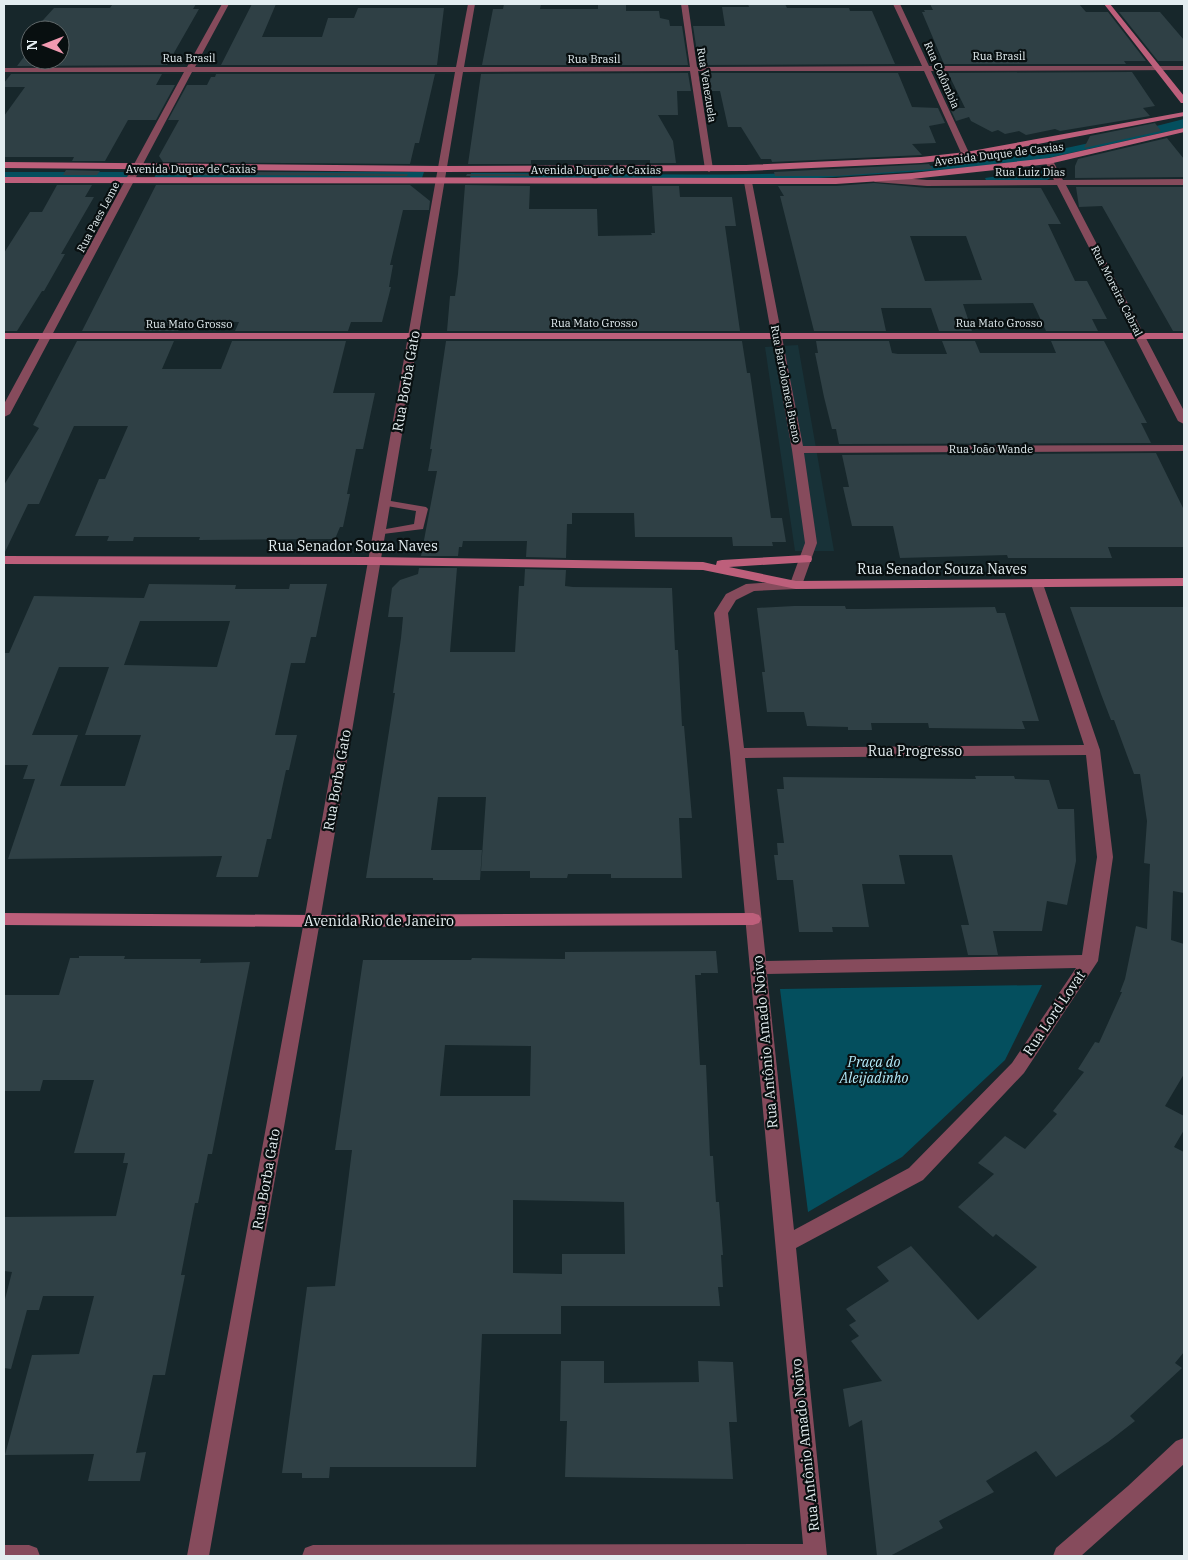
<svg xmlns="http://www.w3.org/2000/svg" width="1188" height="1560" font-family="'IBM Plex Serif',serif">
	<style>
		.built { fill: #183238 }
		.green { fill: #044f5e }
		.building { fill: #2f4045; fill-rule: evenodd }
		.lines { fill: none; stroke-linecap: round; stroke-linejoin: round }
		.lane { fill: #864b5c; fill-rule: evenodd }
		.street { fill: #864b5c; fill-rule: evenodd }
		.secondary { fill: #bd5f7b; fill-rule: evenodd }
		.labels { text-anchor: middle; dominant-baseline: central; stroke-width: 4.5; stroke-linejoin: round; paint-order: stroke }
		.far-street-label { font-size: 11px; fill: #e3edf0; stroke: #080f10 }
		.street-label { font-size: 14px; fill: #e3edf0; stroke: #080f10 }
		.park-label { font-size: 14px; font-style: italic; fill: #b4ecfb; stroke: #080f10 }
	</style>
	<rect width="100%" height="100%" fill="#17272b"/>
	<path class="built" d="M798,345l36,206h-39l-30,-204z"/>
	<path class="green" d="M1184,119v9l-154,34 -62,6 -150,10h-348l1,-5c195,0 392,10 585,-23 43,-8 86,-21 128,-31z
		M1041,170l4,2 5,6 -3,2 -55,2 -6,-2 -1,-2z
		M4,172h127l-3,6 -124,1z
		M157,172h267l-2,6h-268z
		M1042,985l-37,75 -103,97 -94,55 -28,-223z"/>
	<path class="building" d="M131,4h65l-3,5h6l-32,56 -150,1 13,-17v11h30v-30h-26l20,-22h56l2,-3z
		M252,4h24l-14,33h60l6,-19h26l4,-10h86l-7,57h-216z
		M504,4h37l-1,5h58v-4h28v6h33l1,7 9,2 1,6h12l6,39h-206l11,-56h10z
		M748,4h37l2,4h62l1,3h22l23,53 -196,1 -6,-39h32l-3,-19h27z
		M930,4h149l7,8h22l38,49h-22l2,3h-182l-22,-52h3l-1,-2h9z
		M1119,12h41l24,28v21h-26z
		M1132,72l23,34 -12,2 7,8 -90,15 -5,-2 -29,6 -7,-4 -14,3 -7,-4 -6,2 -21,-11 -2,-4 -13,4 -6,-13h15l-17,-35z
		M688,73l3,18h-14l1,24h-20l15,26 3,22h-26v-3h-119v4h-63l13,-90z
		M700,73h198l14,34 26,1 7,15 -16,3 7,17 -24,1 10,11 -150,7 -1,-3h-10l-20,-32h-13l-8,-36h-17z
		M11,74h151l-6,11h19l-19,35h-28l-23,41h-33l2,-4h-70v-41l21,-29h-21v-4z
		M216,74h219l-16,69h-4l-5,21 -247,-2 -4,-6 20,-36h-11l19,-35h20l4,-8h4z
		M1155,123l6,8 -77,17 6,-12z
		M1167,138l17,21v18l-109,1v-12l3,-7z
		M929,164l4,5 -97,7h-61l-1,-4z
		M66,170l34,1 -3,4h-34z
		M168,171l240,3 -1,2 -236,-1z
		M467,174h63v2h-64z
		M874,183l53,5h114l20,36h-13l27,57h12l20,38h-15l6,12h-52l-13,-28 -70,1 9,27h-33l-8,-23h-50l5,23h-72l-34,-135h4l-6,-10h58zM910,236h56l16,44 -57,1z
		M57,185h35l-7,12h9l-33,57h4l-21,37h-2l-25,40h-13v-78l26,-41h12z
		M156,185h254l20,16 -1,9h-26l-13,55h3l-4,22h2l-9,35h-31l-3,9h-113l4,-9 -57,-1 -4,10h-96z
		M465,185l65,1 -1,23h68l1,27 54,-1 -1,-2h4l-3,-47h27l1,11h52l4,29h-11l15,105h-293l3,-35h5l3,-22z
		M1076,187h108v144h-11l-71,-125 -23,1z
		M77,341h97l-12,28h59l11,-28h114l-13,52h42l-12,56h-7l-9,45h3l-7,33h-3l-5,12 -136,1 1,-3h-66l-1,4h-26l2,-5h-34l24,-57h6l23,-53h-54l-35,78h-11l-24,50v-69l35,-57 -6,-3z
		M446,341h296l5,32h3l21,145h11l4,24h-14l1,4h-40l-1,-9h-97l-1,-24h-62v11h-5l-1,34 -40,-1 1,-16h-64l-1,6h-3l-1,9h-37l16,-85h-9l4,-22h-2z
		M816,341h73l3,12 6,1h49l-5,-13h33l5,12h76l-5,-12h53l43,82h-6l10,20 -312,1 -3,-15h-4l-8,-32 -9,-44h3z
		M1156,453l28,57v37h-76l4,11h-104l-1,-3 -107,3 -7,-32h-41l-9,-39h6l-7,-32z
		M419,568h38l-7,84h65l4,-66h5l1,-17 41,1 -1,16 8,1 99,1 3,62h3l4,76h2l8,92h-13l3,60h-71v-4h-43l-1,4h-37v-7h-49l5,-74h-48l-7,53h51l-2,30h-47v-2h-67l29,-185h-2l8,-55 2,-21h-15l4,-29 8,-8 18,-6z
		M149,584l87,1 -1,4h54l1,-5h37l-11,53h-5l-6,26h-14l-16,72h22l-8,35h-3l-15,69h-4l-9,38h-42l6,-21 -214,3 27,-80h-12l5,-14h-24v-112h5l25,-57 110,2zM140,621h90l-13,46 -93,-2zM59,667h50l-24,68h56l-16,51h-65l18,-51h-46z
		M794,606h51l1,3h17l132,-2 2,6h8l34,108h-17l3,8 -96,-1 -1,-5h-57l1,7h-24v-3l-41,-1 -3,-14h-37l-5,-40h3l-8,-64z
		M1070,607h114v286l-11,-2 -2,49 13,4v130l-19,32 19,10v14l-10,17 10,5v200l-9,11 7,5 -52,48 5,5 -27,21 -52,35 -20,-26 -50,30 8,11 -55,29 4,7 -53,28h-13l-15,-136 -13,7 -6,-38 39,-8 -31,-40 8,-5 -10,-11 7,-4 -10,-12 43,-28 -12,-14 34,-21 67,74 59,-53 -41,-33 -3,3 -35,-30 36,-33 -16,-11 27,-27 20,13 32,-35 -4,-3 31,-39 -6,-3 17,-27 4,1 23,-51h-2l5,-13 11,-53 11,3 3,-65 -6,-1 3,-42 -7,-47h-6l-20,-54h-3l-10,-26z
		M975,776h39l1,3 34,1 9,29h16l2,52 -9,44 -20,-4 -5,30h-49l5,24h-30l-7,-30h8l-17,-70h-53l6,29h-43l7,43h-37l1,5h-34l-6,-52h-16l-3,-25h4l-1,-12h7l-7,-54h7l-1,-12 193,2z
		M716,951l2,22h-17v2h-6l5,90h6l4,91h3l3,46h3l4,53h-2l2,32h-5l2,19h-159v28h-79l-6,133h-146l-1,11h-27v-5h-20l25,-186 28,-1 17,-136h-17l28,-190h108l1,-2 93,1v-7zM445,1045l86,1 -1,50h-90zM513,1200l111,2 1,52h-63v20l-49,-1z
		M79,956h46l-1,3h77l-1,4 50,-1 -38,192h-4l-10,49h-3l-14,72h4l-20,100h-12l-17,78 10,-1 -6,29h-52l6,-27 -89,1 27,-100 47,-1 15,-58h-51l-4,14h-12l-16,59 -7,-1v-65l8,-31 -8,-1v-54l112,-1 12,-53h-5l2,-10h-51l20,-73h-51l-3,11h-36v-96h55l11,-37h9z
		M561,1361h43v22l95,-1 -1,-21 35,1 4,60h-8l4,57 -168,-2 2,-56h-7z"/>
	<g class="lines">
		<path class="lane" d="M385,500l41,7 2,2 -5,20 -48,6 -2,-2 2,-2 39,-7 2,-13 -35,-6 -2,-2z"/>
		<path class="street" d="M222,4h7l-34,63h261l12,-63h7l-11,63h226l-9,-63h7l9,63 225,-1 -29,-62h7l29,62h255v4l-253,1 39,84 -4,3 -4,-3 -38,-84h-226l15,98 -4,3 -4,-3 -15,-98 -227,1 -143,849 -111,635h-22l117,-635 151,-849h-263l-182,342 -6,3v-13l180,-332h-180v-4l183,-1z
			M1049,158l4,3 10,19 121,-1v6h-118l118,226v13l-6,-3 -121,-236 -130,1 -52,-4 -4,-3 4,-3 52,4h127l-9,-19z
			M748,179l4,3 51,264 381,-1v6l-380,2 13,90 -15,42 -6,4 -42,2 -18,9 -8,13 16,135 340,-3 -53,-161 6,-4 5,1 58,169 13,107 -15,104 -74,112 -101,107 -127,68 31,308h-525l3,-8 8,-3 490,-1 -73,-791 -16,-140 12,-19 20,-10 45,-3 14,-38 -13,-93 -48,-268zM1086,755l11,102 -15,98 -316,6 -21,-203zM1076,968l-64,95 -103,105 -115,62 -27,-256z
			M1184,1438v26l-103,92h-28l3,-8 72,-62 48,-45z
			M4,1545h25l8,3 3,8h-36z"/>
		<path class="secondary" d="M1104,4h6l74,92v7h-3z
			M1184,112v4l-218,42 -45,5 -175,8 -304,1 -438,-4v-6l438,4 304,-1 175,-8 45,-5z
			M1184,128v4l-135,32 -137,15 -76,5 -832,-1v-6l832,1 76,-5 137,-15z
			M4,333h1180v6h-1180z
			M806,555l5,1 1,3 -1,3 -82,5 67,14 388,-3v8l-388,3 -93,-19 -329,-5 -370,-1v-8l370,1 329,5 13,3 1,-4 5,-1z
			M4,913l308,2 441,-2 6,2 2,4 -2,4 -6,2 -441,2 -308,-2z"/>
	</g>
	<g class="labels">
		<g class="far-street-label">
			<text x="999" y="56">Rua Brasil</text>
			<text x="189" y="58">Rua Brasil</text>
			<text x="594" y="59">Rua Brasil</text>
			<text transform="translate(942 75) rotate(66)">Rua Colômbia</text>
			<text transform="translate(707 85) rotate(81)">Rua Venezuela</text>
			<text transform="translate(999 154) rotate(-7)">Avenida Duque de Caxias</text>
			<text x="191" y="169">Avenida Duque de Caxias</text>
			<text x="596" y="170">Avenida Duque de Caxias</text>
			<text x="1030" y="172">Rua Luiz Dias</text>
			<text transform="translate(98 217) rotate(-62)">Rua Paes Leme</text>
			<text transform="translate(1117 291) rotate(63)">Rua Moreira Cabral</text>
			<text x="594" y="323">Rua Mato Grosso</text>
			<text x="999" y="323">Rua Mato Grosso</text>
			<text x="189" y="324">Rua Mato Grosso</text>
			<text transform="translate(786 384) rotate(79)">Rua Bartolomeu Bueno</text>
			<text x="991" y="449">Rua João Wande</text>
		</g>
		<g class="street-label">
			<text transform="translate(406 381) rotate(-80)">Rua Borba Gato</text>
			<text x="353" y="546">Rua Senador Souza Naves</text>
			<text x="942" y="569">Rua Senador Souza Naves</text>
			<text x="915" y="751">Rua Progresso</text>
			<text transform="translate(337 780) rotate(-80)">Rua Borba Gato</text>
			<text x="379" y="921">Avenida Rio de Janeiro</text>
			<text transform="translate(1054 1013) rotate(-56)">Rua Lord Lovat</text>
			<text transform="translate(765 1042) rotate(-95)">Rua Antônio Amado Noivo</text>
			<text transform="translate(266 1179) rotate(-80)">Rua Borba Gato</text>
			<text transform="translate(805 1445) rotate(-96)">Rua Antônio Amado Noivo</text>
		</g>
		<g class="park-label">
			<text x="874" y="1062">Praça do<tspan x="874" dy="16">Aleijadinho</tspan></text>
		</g>
	</g>
	<rect width="1188" height="1560" fill="none" stroke="#e3edf0" stroke-width="10"/>
	<g transform="translate(45 45) rotate(270)"><circle r="24" fill="#080f10" stroke="#60686a"/>
	<path d="M0-4L9 19L0 12L-9 19Z" fill="#f19ab1"/>
	<text y="-8" font-size="14" font-weight="bold" text-anchor="middle" fill="#e3edf0">N</text>
	</g>
</svg>
